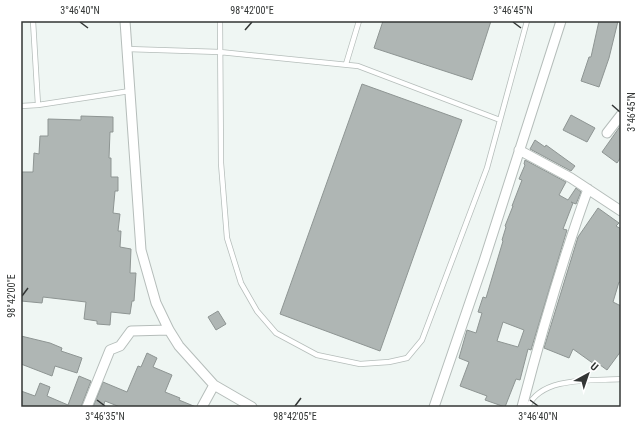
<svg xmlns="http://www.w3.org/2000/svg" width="642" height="428" font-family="'Roboto Condensed',sans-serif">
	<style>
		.building { fill: #afb6b4; stroke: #8e9593; fill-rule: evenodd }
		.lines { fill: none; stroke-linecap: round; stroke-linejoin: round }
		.lane-casing { stroke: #b5bdba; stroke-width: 6 }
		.street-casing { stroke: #b5bdba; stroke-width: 11 }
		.lane { stroke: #fff; stroke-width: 4.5 }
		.street { stroke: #fff; stroke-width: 9 }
		.ticks { fill: none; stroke: #333635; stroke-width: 1.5 }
		.neatline { fill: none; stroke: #333635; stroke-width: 1.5 }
		.ticks-label { font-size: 10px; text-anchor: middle; fill: #333635 }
	</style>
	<rect width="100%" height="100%" fill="#eff6f3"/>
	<path class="building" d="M383,21h108l-19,59 -98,-32z
		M599,21h19l-9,37 -10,29 -18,-6 8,-24h2z
		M362,84l100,36 -82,231 -100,-37z
		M571,115l24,13 -8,14 -24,-12z
		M81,116l32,1v15h-3l-1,26h2v19h7v14h-3l-2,22 7,1 -2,17h3l-1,16 11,2 -1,24h6l-2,28h-2l-2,13 -19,-2 -1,13 -13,-1v-3l-13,-2 2,-17 -43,-5 -1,6 -21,-2v-129h12l1,-19 5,1 1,-18h8v-17l33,1z
		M621,125v32l-4,6 -15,-11z
		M535,140l10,7 1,-2 29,21 -4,5 -41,-22z
		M525,160l41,22 -7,13 9,5 8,-12 5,4 -5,12 -5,-2 2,1 -10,26 4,1 -36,120 -3,-1 -8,31 -4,-1 -11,28 -20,-7 2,-4 -27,-10 9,-24 -10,-4 8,-28 9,3 6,-20 -4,-1 5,-15 3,1 17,-57 -1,-1 4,-13 -1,-1 8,-20h-1l10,-26 -3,-1 6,-14 -1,-1zM503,322l21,8 -6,17 -21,-6z
		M598,208l21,15 -3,3 5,3v54l-2,-1 -6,20 8,4v45l-14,19 -11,-8 -2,2 -21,-15 -4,9 -25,-10 34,-111z
		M218,311l8,13 -10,6 -8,-13z
		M21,336l29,7 12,5 -1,3 21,7 -5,15 -22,-7 -3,10 -31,-12z
		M147,353l10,5 -4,9 19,8 -7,17 15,6 -1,2 17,7h-76l-15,-6 -2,6h-10l10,-25 24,10 11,-26 3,1z
		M79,376l12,5 -10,26h-60v-16l14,5 5,-13 10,4 -3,9 21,9z"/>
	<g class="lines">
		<g class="lane-casing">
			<path id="lane" d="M33,21l5,84
				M220,21l1,142 6,75 14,45 16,28 19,22 41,22 43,9 29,-2 18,-4 15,-18 65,-172 40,-147
				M127,49l93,3 138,14 142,54
				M346,64l13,-43
				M21,106l17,-1 92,-14
				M528,407c13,-31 65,-26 93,-28"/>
		</g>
		<g class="street-casing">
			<path id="street" d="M125,21l16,229 15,53 13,27 10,16 35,39 38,22
				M607,133l14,-18
				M519,150l52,28 50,33
				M87,407l23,-57 10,-4 11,-15 38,-1
				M202,407l12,-22
				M434,407l50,-146 77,-240
				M522,407c19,-73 40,-146 66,-218"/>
		</g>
		<use href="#lane" class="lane"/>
		<use href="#street" class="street"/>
	</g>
	<path class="ticks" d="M80,22l8,6M513,22l8,6M245,30l7,-8M612,105l8,7M22,296l6,-8M97,400l8,6M530,400l8,6M295,406l6,-8"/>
	<rect width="642" height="428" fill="none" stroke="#ffffff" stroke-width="44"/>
	<g transform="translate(588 374) rotate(40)" stroke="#ffffff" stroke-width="3" paint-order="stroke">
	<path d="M0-3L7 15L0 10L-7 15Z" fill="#333635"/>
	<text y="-6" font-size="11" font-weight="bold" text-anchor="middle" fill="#333635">U</text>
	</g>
	<rect x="22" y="22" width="598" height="384" class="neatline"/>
	<g class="ticks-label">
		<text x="80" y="14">3°46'40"N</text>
		<text x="252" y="14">98°42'00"E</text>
		<text x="513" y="14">3°46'45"N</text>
		<text transform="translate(631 112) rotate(-90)" y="4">3°46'45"N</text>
		<text transform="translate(11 296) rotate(-90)" y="4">98°42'00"E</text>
		<text x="105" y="420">3°46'35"N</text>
		<text x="295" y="420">98°42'05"E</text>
		<text x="538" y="420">3°46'40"N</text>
	</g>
</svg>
